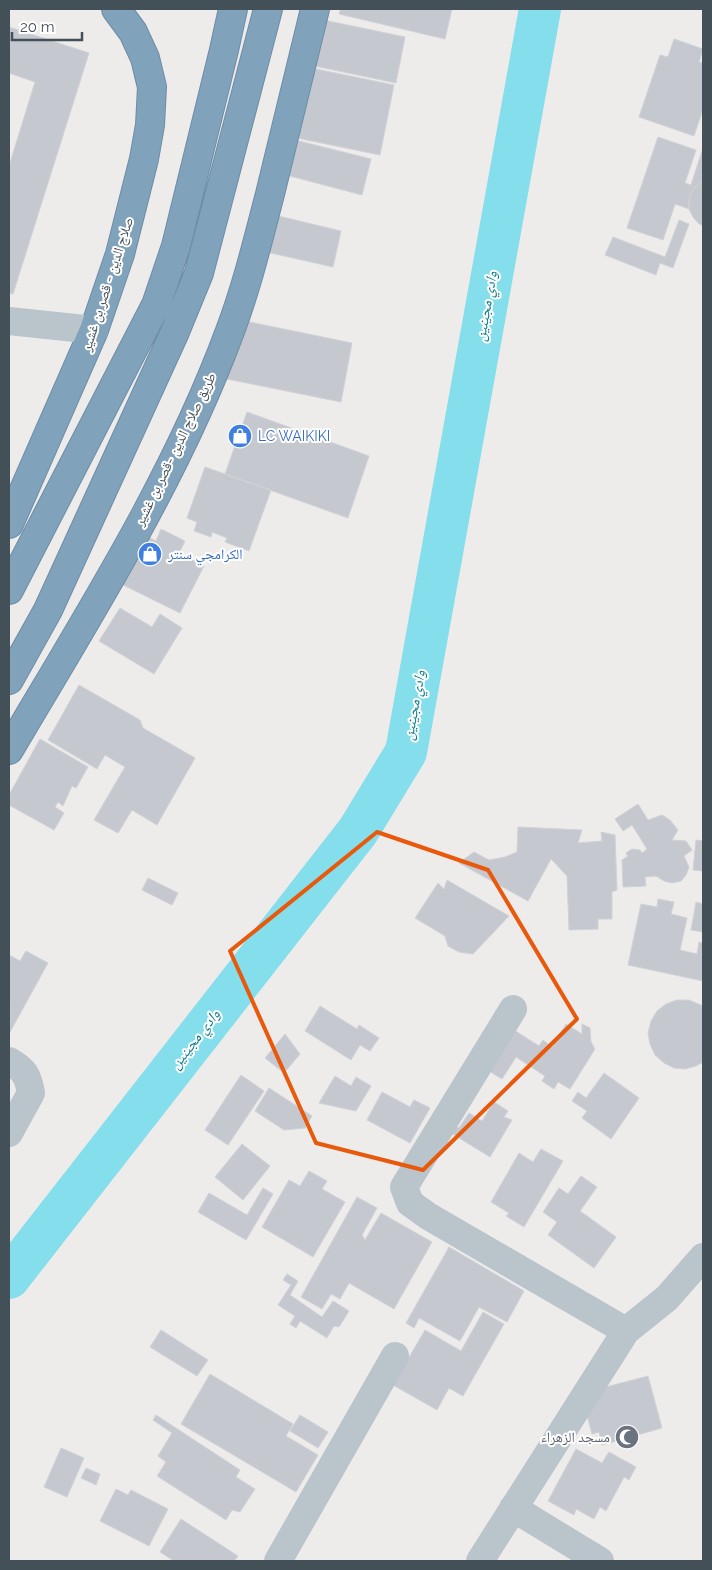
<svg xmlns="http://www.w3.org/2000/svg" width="712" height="1570" font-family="Raleway,'Noto Naskh Arabic',sans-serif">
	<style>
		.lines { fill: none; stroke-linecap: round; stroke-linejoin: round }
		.river { stroke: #84deeb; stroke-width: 42 }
		.building { fill: #c5c8ce; stroke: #cfd2d7 }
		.highway-casing { stroke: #6d8da7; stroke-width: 30 }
		.minor { stroke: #b9c4cb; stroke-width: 28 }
		.highway { stroke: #81a2bb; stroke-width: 28 }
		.marked { fill: none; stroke: #e8590c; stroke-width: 4; stroke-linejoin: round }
		.labels { text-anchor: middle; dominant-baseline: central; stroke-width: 4; stroke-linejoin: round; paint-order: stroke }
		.street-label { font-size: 14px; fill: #445058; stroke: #fff }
		.shop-label { font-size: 14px; fill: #366cbe; stroke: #fff; text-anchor: start }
		.worship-label { font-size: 14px; fill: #5b616d; stroke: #fff; text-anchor: end }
		.water-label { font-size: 15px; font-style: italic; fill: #0c7d8e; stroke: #fff }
	</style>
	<rect width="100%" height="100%" fill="#eeebeb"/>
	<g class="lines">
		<path class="river" d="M9,1278l349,-447 48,-79 134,-743"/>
	</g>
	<path class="building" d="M341,9h111l-7,30 -106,-25z
		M319,19l86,18 -9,46 -86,-18z
		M9,27l80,26 -76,241 -4,-1v-127l26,-84 -26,-9z
		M674,39l29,10 -4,13 4,1v46l-9,27 -55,-19 21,-62 8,2z
		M311,68l83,17 -14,70 -83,-17z
		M658,137l38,13 -11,33 6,2 12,-37v34l-7,4 -5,7 -2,8v8l-14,-5 -12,36 -36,-12z
		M295,140l76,19 -9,36 -76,-20z
		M703,182v44l-5,-3 -5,-6 -4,-8v-8l2,-8 5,-7z
		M270,214l71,17 -8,36 -71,-16z
		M679,220l10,4 -16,44 -13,-5 -4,12 -51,-20 8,-18 52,20z
		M240,320l112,23 -11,59 -114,-23z
		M247,412l122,44 -21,62 -123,-44z
		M205,467l66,23 -22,61 -24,-9 2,-4 -15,-6 -1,5 -17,-6 3,-9 -10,-4z
		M161,529l24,12 -6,12 25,13 -24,47 -67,-33 30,-46 13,7z
		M120,608l32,19 8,-13 22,14 -28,46 -55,-33z
		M79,685l61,35 3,8 52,30 -38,67 -25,-15 -14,23 -24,-13 31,-53 -20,-12 -8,14 -49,-29z
		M40,739l48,28 -12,21 -4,-2 -9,20 -5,-4 -3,5 9,6 -10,17 -45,-25v-10z
		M638,804l10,16 14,-5 8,5 8,10 -6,10 14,1 6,9 -8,6 5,11 -3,8 -5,6 -9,2 -8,-2 -8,-5 -11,1 1,9 -23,1 -1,-27 6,-4 -2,-3 6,-4 8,1 2,3 5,-4 -15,-24 -9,6 -8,-12z
		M518,827l64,3 -4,13 24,-2 -1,-9 14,3 2,55 -5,2v27h-14v10l-29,1 -2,-54 -16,-17 -23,42 -69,-38 15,-11 15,8 16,-3 12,-5z
		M696,840l7,1v30l-10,-1z
		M148,878l30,15 -6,12 -30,-15z
		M447,880l62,36 -36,38 -14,-2 -11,-6 -3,-10 -30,-18 23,-35 6,6z
		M658,899l16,3 -3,12 16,4 -7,32 17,4 2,-12 4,1v38l-75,-16 13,-61 16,3z
		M696,902l7,2v28l-12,-2z
		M26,951l22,12 -38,69 -1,-77 11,6z
		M677,1000h12l14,6v56l-7,4 -11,3 -11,-1 -10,-5 -9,-8 -5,-11 -2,-11 3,-12 6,-10 9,-7z
		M320,1006l37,23 2,-4 20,13 -9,13 -10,-6 -9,15 -46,-29z
		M566,1024l16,10v-10l8,4 1,14 4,7 -25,40 -12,-7 -4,7 -12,-8 3,-5 -29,-19 -14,22 -13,-8 25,-41 25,16 4,-6 9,7z
		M285,1034l15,20 -16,19 -19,-15z
		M604,1073l35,25 -28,41 -29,-21 5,-7 -15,-10 6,-9 8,6z
		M241,1075l23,16 -36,54 -23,-15z
		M335,1076l16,10 5,-9 15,9 -15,25 -37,-8z
		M269,1088l43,28 -7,12 -21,2 -29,-19z
		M382,1092l28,15 4,-7 16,8 -20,35 -43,-23z
		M494,1102l14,9 -4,6 8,3 -22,37 -39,-24 4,-7 4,2 10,-15 13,8z
		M242,1144l28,22 -27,34 -28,-23z
		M541,1149l22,12 -39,66 -18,-11 3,-3 -18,-11 28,-49 14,9z
		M309,1171l18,10 -5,8 23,13 -32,55 -51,-30 27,-47 11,6z
		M581,1176l16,11 -17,24 36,26 -22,31 -46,-33 9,-13 -14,-10 16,-24 9,6z
		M263,1188l10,6 -27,46 -48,-28 11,-19 38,22z
		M357,1197l20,11 -15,27 3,5 16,-27 51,29 -38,67 -45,-26 -9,16 -9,-5 -9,15 -21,-12z
		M449,1247l75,44 -17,31 -28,-15 -19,34 -41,-23 -5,10 -8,-5z
		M287,1274l11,7 -8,14 32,22 11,-16 16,10 -10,16 -5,-1 -7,12 -27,-17 -4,7 -6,-4 5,-8 -17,-11 13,-20 -8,-5z
		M483,1312l21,12 -41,72 -14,-8 -12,22 -44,-25 32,-55 36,21z
		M161,1330l47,30 -11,16 -47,-29z
		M210,1374l83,50 -7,12 32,19 -22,37 -115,-68z
		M648,1376l14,52 -60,17 -3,-13 -7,2 -8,-30 3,-12z
		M156,1415l84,55 -4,7 19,12 -15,23 -8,-2 -6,10 -69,-44 9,-14 -8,-6 14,-23 -19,-13z
		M300,1415l28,17 -10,16 -28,-17z
		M61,1448l23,10 -17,39 -23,-10z
		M576,1449l26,14 7,-11 27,15 -7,13 -5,-3 -18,34 -6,-4 -6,12 -18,-10 -2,6 -26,-14z
		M86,1468l14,6 -4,11 -15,-7z
		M116,1489l12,6 3,-5 37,19 -19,37 -49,-25z
		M181,1519l57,37 -4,5h-60l-14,-9z"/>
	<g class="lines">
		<g class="highway-casing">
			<path id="highway" d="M9,524l85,-194 26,-76 24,-95 6,-34 2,-38 -7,-29 -12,-26 -17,-23
				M9,590l147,-285 20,-59 48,-196 9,-41
				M9,680l39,-70 126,-276 25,-61 69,-264
				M9,750c79,-134 167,-272 221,-419 17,-45 28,-91 40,-137 15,-61 30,-123 45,-185"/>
		</g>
		<path class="minor" d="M9,321l85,9
			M513,1009l-109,178 6,16 18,13 198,115
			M9,1061c16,9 19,15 22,32l-22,40
			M513,1508l87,53
			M278,1561l117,-205
			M480,1561l146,-230 41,-33 36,-41"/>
		<use href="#highway" class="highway"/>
	</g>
	<path class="marked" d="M377,832l111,38 89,149 -154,151 -107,-27 -86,-192z"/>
	<defs>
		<g id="shop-disc" transform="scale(1.25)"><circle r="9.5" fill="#3f7fe0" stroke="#fff"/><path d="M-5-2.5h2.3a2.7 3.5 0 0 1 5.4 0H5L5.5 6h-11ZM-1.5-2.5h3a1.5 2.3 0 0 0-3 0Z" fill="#fff"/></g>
		<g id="mosque-disc" transform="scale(1.25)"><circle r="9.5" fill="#6b7280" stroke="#fff"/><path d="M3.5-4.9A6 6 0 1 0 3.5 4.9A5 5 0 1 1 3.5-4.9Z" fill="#fff"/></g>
	</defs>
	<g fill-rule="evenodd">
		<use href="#shop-disc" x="240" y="436"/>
		<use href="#shop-disc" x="150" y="554"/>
		<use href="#mosque-disc" x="627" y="1437"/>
	</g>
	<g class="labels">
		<g class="street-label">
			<text transform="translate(107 284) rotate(-72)">صلاح الدين - قصر بن غشير</text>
			<text transform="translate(175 449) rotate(-64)">طريق صلاح الدين -قصر بن غشير</text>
		</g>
		<g class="shop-label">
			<text x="258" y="436">LC WAIKIKI</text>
			<text x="168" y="554">الكرامجي سنتر</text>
		</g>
		<g class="worship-label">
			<text x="610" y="1437">مسجد الزهراء</text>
		</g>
		<g class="water-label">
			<text transform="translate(486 306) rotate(-80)">وادي مجينين</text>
			<text transform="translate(414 705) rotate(-80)">وادي مجينين</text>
			<text transform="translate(195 1039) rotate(-52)">وادي مجينين</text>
		</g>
	</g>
	<rect width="712" height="1570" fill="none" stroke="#445058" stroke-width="20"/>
	<path d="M12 32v8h70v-8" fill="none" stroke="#445058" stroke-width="2.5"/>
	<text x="20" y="32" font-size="15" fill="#445058" stroke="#ffffff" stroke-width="4" paint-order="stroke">20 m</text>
</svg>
